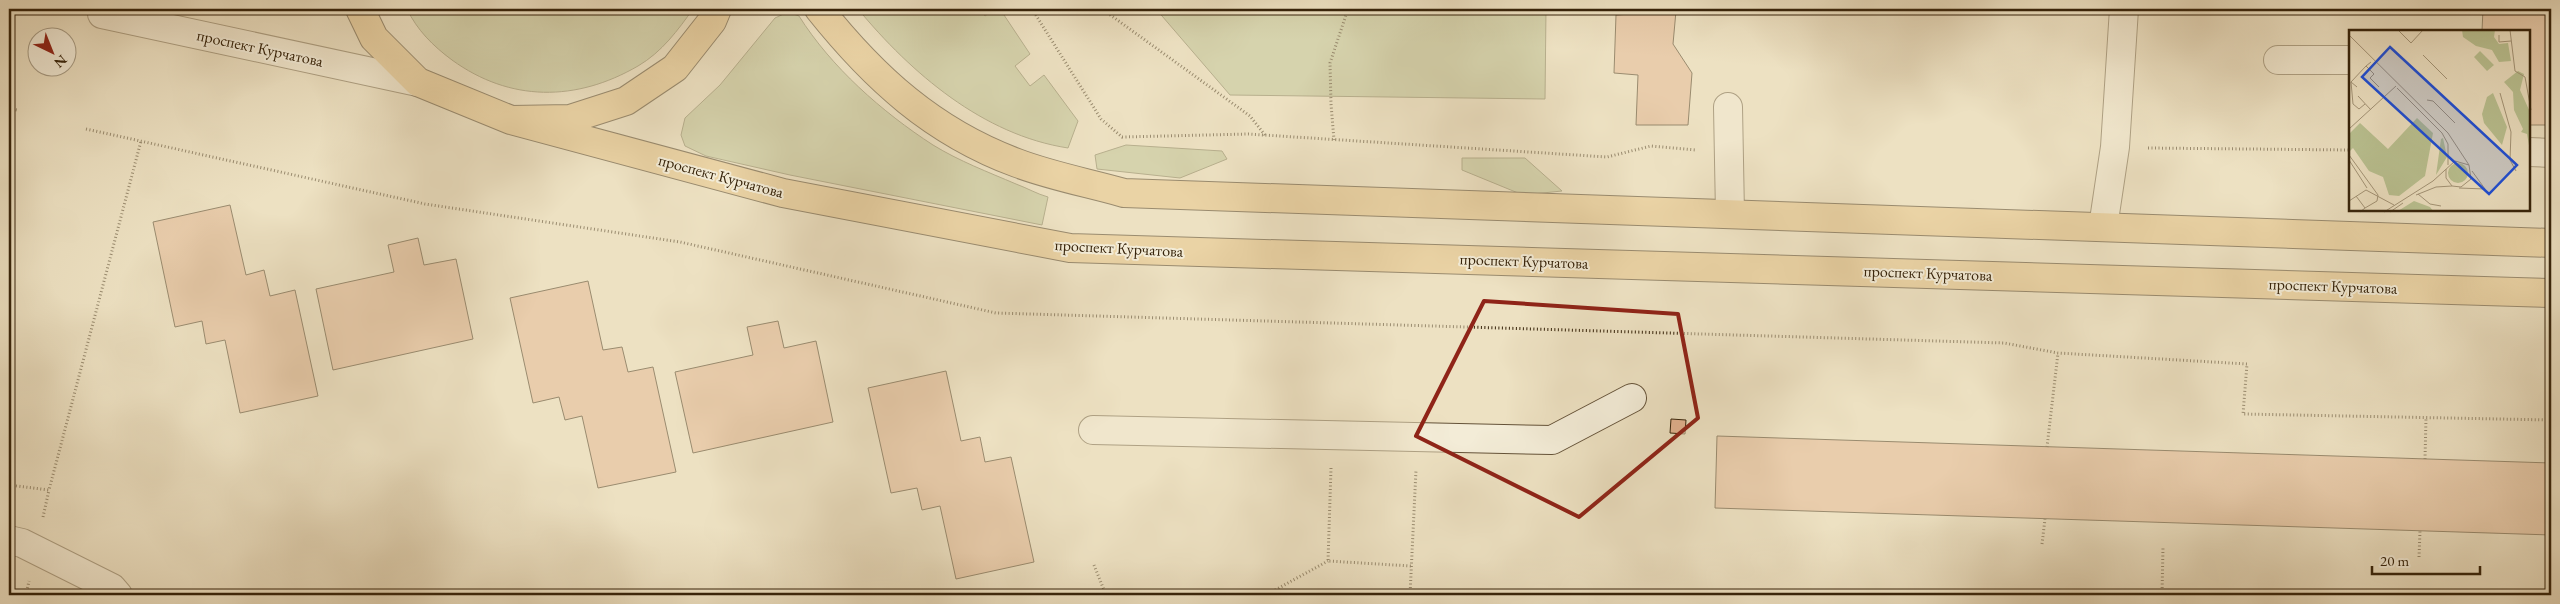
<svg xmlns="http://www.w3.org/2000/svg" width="2560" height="604" font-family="'EB Garamond',serif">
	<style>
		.green { fill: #bac292; stroke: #78724e }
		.building { fill: #e4b390; stroke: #36230a }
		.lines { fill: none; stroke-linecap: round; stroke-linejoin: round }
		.minor-casing { stroke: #645238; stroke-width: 30 }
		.major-casing { stroke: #36230a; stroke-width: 30 }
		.path { stroke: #36230a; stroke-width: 3; stroke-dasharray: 1 2.5; stroke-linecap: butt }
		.minor { stroke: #f3ecd7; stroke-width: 28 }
		.major { stroke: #e6c081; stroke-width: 28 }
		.marked { fill: none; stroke: #8f2418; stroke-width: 4; stroke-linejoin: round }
		.labels { text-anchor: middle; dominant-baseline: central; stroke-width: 4; stroke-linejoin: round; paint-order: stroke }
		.street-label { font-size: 16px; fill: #36230a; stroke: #f3ecd7 }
		.inset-road { fill: none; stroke: #a49578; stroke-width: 1 }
		.view { fill: #1d4ed8; fill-opacity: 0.15; stroke: #1d4ed8; stroke-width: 2.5 }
		.inset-edge { fill: none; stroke: #36230a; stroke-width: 2.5 }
	</style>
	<rect width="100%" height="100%" fill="#ede1c2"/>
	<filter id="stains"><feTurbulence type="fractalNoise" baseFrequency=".004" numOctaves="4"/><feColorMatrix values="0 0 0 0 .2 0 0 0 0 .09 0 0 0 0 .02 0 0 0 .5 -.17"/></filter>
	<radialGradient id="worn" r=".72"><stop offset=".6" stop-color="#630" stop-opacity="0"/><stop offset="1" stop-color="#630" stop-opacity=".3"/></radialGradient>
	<path class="green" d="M407,9h286c-15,21 -31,43 -55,57 -62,36 -128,36 -186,-6 -19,-14 -35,-30 -45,-51z
		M858,9h121l6,7 10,-7h5l30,45 -15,12 15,20 14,-11 34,46 -10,27c-85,-13 -157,-75 -210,-139z
		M1156,9h390l-1,90 -315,-4z
		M788,12l11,4c32,51 83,96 134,129 26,16 55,27 83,39 11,4 21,10 32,13l-6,28 -252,-50 -84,-19 -21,-10 -4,-11 4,-17 35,-33 55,-67z
		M1126,145l96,6 5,8 -47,19 -83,-9 -2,-14z
		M1462,158h63l37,33 -39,4 -61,-25z"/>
	<path class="building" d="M2483,9h68v116h-22v-94h-47z
		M1676,11l-3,33 19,29 -4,52h-52l2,-50 -24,-2 2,-58z
		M230,205l16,70 18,-5 6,26 25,-6 23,106 -78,17 -15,-73 -19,4 -4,-23 -27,6 -22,-105z
		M418,238l6,27 32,-6 17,80 -140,31 -17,-81 78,-17 -6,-27z
		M588,281l15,69 19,-3 6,25 25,-5 23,105 -78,16 -16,-72 -17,4 -6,-23 -26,6 -23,-105z
		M778,321l6,27 32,-7 17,81 -140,31 -18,-81 78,-17 -6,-28z
		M946,371l15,70 19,-4 5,25 26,-5 23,105 -78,17 -16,-73 -18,4 -5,-22 -26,5 -23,-105z
		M1671,419l15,1 -1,14 -15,-1z
		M1717,436l834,27v72l-836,-27z"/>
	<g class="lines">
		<g class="minor-casing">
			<path id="minor" d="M102,14l316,68
				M2278,60h72
				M1728,107l2,107
				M2529,152l22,1
				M2103,227l12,-80 9,-138
				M1093,430l459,10 80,-42
				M9,540l13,3 90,45 6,7"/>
		</g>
		<g class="major-casing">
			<path id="major" d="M360,9l14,29 44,44 93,38 59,-1 56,-18 49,-33 37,-47 5,-12
				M819,9c55,69 114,123 198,154 34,13 72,20 107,30l1427,50
				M511,120l272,73 287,55 1481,45"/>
		</g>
		<path class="path" d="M1032,9l69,110 21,18 126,-3 359,23 44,-11 45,4
			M1106,9l3,5 141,102 15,19
			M9,108l8,2
			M86,129l339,75 255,38 316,71 1008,30 54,10 189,11 -4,50 308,6
			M1334,140l-3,-36 -1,-41 18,-54
			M2148,148l202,2
			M2047,447l11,-94
			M2425,459l1,-41
			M1331,468l-3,93 83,5
			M9,485l40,5 92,-349
			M43,517l6,-27
			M2042,544l3,-25
			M2419,557l1,-26
			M1094,565l12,30
			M26,595l3,-14
			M1266,595l62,-34
			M1410,595l6,-125
			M2162,595l1,-48"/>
		<use href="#minor" class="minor"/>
		<use href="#major" class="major"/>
	</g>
	<path d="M0 0H2560V604H0ZM1484,301l194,13 20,104 -119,99 -163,-81z" fill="#ede1c2" fill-opacity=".55" fill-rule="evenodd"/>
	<path class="marked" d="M1484,301l194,13 20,104 -119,99 -163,-81z"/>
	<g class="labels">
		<g class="street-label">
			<text transform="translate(260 48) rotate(12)">проспект Курчатова</text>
			<text transform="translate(721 176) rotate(15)">проспект Курчатова</text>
			<text transform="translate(1119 248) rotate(3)">проспект Курчатова</text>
			<text transform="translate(1524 261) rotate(2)">проспект Курчатова</text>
			<text transform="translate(1928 273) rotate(2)">проспект Курчатова</text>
			<text transform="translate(2333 286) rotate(2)">проспект Курчатова</text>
		</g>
	</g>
	<g transform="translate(2349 30)">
		<rect width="181" height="181" fill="#ede1c2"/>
		<path d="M113,0h33l-1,7 5,7 9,-1 3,18 -12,1 -7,-12 -16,-4 -13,-9zM131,21l14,14 -7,6 -13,-14zM169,41l6,3 -4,16 10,22v39l-3,-17 -6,-2 2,-3 -9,-19 -1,-18 -9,-10zM144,63l14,34 -5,18 -18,-22 -2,-9 5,-17zM68,88l16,15 -8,43 -26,20 -10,-1 -6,-18 -14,-6 -16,-23 -4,4v-18l11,-11 28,26zM94,108l4,19 -11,18 5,-36zM99 143a10 10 0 1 1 20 0a10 10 0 1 1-20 0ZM65,171l16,6 3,4h-35z" fill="#bac292"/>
		<path class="inset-road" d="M49,0l13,13 12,-13M161,0l5,41 10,6 6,33M0,5l99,98 21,32M150,5v7l12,-1M74,25l24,24M22,32l-5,4 8,8 -4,4 9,9M2,52l2,22 6,5 6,-5M8,57l-6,-5 15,-16M48,58l45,45 6,11v21M151,63l11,39 -1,28 6,11M9,66l13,14M78,70l6,1 22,22M0,99l47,-43M0,125l29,40 -1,6 -12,7M0,130l18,28M123,141l13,18M110,158l26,1M69,164l12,10 11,2M67,165l20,-8 16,-1M7,166l9,12 -5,4M0,171l17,-11 28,15M35,182l49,-31 22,-20 14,4 2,14 -10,8 -9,-1 -6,-8v-9M41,182l13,-9"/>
		<path class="view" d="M41,17l127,118 -28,29 -127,-117z"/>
		<rect width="181" height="181" class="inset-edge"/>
	</g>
	<rect width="2560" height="604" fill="none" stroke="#ede1c2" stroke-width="30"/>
	<rect x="10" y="10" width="2540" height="584" fill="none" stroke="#36230a" stroke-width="2.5"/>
	<rect x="15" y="15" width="2530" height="574" fill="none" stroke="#36230a"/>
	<g transform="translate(52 52) rotate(137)"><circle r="24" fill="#f3ecd7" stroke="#a79c85"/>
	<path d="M0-4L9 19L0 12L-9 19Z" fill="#8f2418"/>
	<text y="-8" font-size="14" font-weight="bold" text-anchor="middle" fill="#36230a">N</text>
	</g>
	<path d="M2372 566v8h108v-8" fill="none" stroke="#36230a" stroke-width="2.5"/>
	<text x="2380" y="566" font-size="15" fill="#36230a" stroke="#f3ecd7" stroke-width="4" paint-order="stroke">20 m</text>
	<rect width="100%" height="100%" filter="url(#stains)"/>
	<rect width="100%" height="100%" fill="url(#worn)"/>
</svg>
